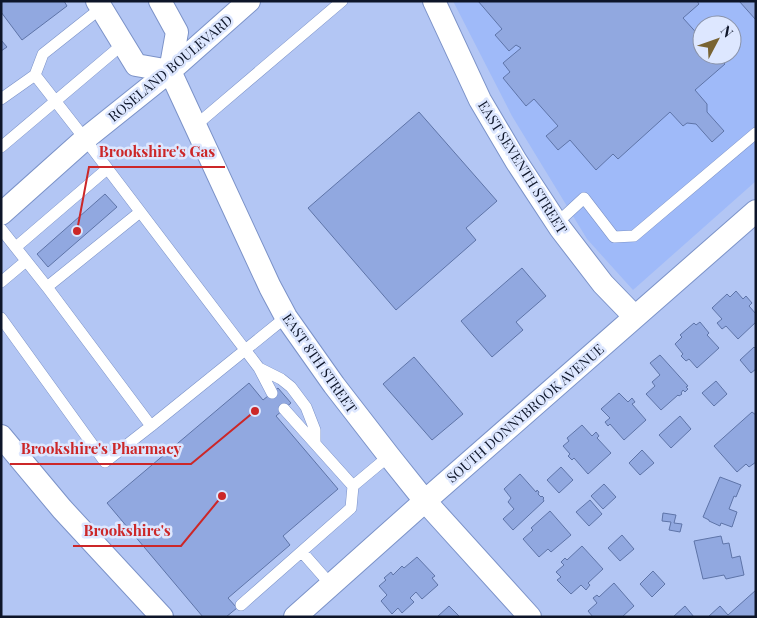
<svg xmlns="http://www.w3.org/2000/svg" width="757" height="618" font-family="'Playfair Display',serif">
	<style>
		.built { fill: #9fbaf9; fill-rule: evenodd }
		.building { fill: #91a8e0; stroke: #5e74a8 }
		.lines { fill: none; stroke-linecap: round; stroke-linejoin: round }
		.lane-casing { stroke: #7b92c8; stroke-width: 12 }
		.street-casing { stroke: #7b92c8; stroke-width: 24 }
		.lane { stroke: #fff; stroke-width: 11 }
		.street { stroke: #fff; stroke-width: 22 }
		.labels { text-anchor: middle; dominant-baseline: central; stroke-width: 5; stroke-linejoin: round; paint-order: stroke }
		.street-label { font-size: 14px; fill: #0d1529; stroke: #dde7ff }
		.leader { fill: none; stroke: #cc2728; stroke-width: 2 }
		.callout-dot { fill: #cc2728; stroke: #dde7ff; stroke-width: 2 }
		.callout-label { font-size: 15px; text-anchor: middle; font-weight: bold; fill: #cc2728; stroke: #dde7ff; stroke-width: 5; stroke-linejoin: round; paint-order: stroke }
	</style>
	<rect width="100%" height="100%" fill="#b3c6f4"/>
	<path class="built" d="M453,1h303v180l-123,109 -46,-51 -75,-123zM702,25h30v30h-30z"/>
	<path class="building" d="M1,1h63l3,5 -45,34 -21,-28z
		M478,1h219l2,3 -16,14 19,21v16h15l8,9 -30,26 12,14v8l17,19 -12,11 -16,-18 -9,-1 -4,3 -13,-14 -52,47 -5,-5 -17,16 -26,-30 -12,10 -12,-14 12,-10 -24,-27 -8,7 -23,-28 7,-6 -7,-9 18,-15 -5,-3 -7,6 -14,-16 7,-6z
		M739,1h17v19z
		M1,40l6,7 -6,4z
		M419,112l78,89 -31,27 10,12 -80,70 -88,-102z
		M105,194l12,13 -69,60 -11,-13z
		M522,268l24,28 -30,26 7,8 -31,27 -31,-36z
		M736,291l7,8 3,-3 6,7 -3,3 7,8v8l-18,17 -12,-13 -4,3 -5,-6 5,-4 -10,-11 15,-14 3,3z
		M700,322l9,11 -2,2 12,13 -22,20 -8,-9 -3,2 -5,-5 2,-2 -8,-10 7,-7 -2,-2 14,-12 2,2z
		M754,347l2,2v20l-5,4 -11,-13z
		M660,355l28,31 -2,1 2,2 -3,3 -2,-2 -2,3 1,1 -3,2 -1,-1 -17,15 -15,-16 9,-8 -3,-4 8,-7 -10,-12z
		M414,357l49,57 -31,26 -49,-56z
		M716,381l11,13 -13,12 -12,-13z
		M249,383l14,17 15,-12 13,15 -15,13 62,73 -55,47 7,9 -62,53 9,10 -11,9h-23l-96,-114z
		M619,393l9,9 4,-4 3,4 -3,2 14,16 -22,20 -14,-16 -2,2 -3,-4 5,-4 -9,-9z
		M752,412l4,3v47l-7,5 -3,-3 -9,8 -23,-26z
		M680,416l11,13 -20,19 -12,-13z
		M582,425l10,11 4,-4 3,4 -2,2 14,15 -23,21 -14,-16 -2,2 -4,-4 2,-2 -7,-8 6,-5 -2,-3z
		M642,450l12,13 -14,12 -11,-12z
		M561,467l12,13 -14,13 -12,-13z
		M520,474l16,18 1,-2 2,2 -1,2 3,3 1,-1 2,2 -1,1 1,2 -31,29 -10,-11 11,-10 -6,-7 3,-4 -7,-9z
		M720,477l21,8 -5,12 -2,-1 -5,13 8,3 -5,15 -11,-4 -1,3 -11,-5v-1l-6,-3z
		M604,484l12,13 -13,12 -12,-13z
		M590,500l12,14 -13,12 -13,-14z
		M550,511l21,24 -20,17 -3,-3 -9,8 -16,-18 10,-9 -2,-2z
		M663,513l13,2 -2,8 8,1 -2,8 -11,-2 2,-8 -9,-1z
		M622,535l12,14 -14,12 -12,-13z
		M721,536l2,8 6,-1 3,15 8,-2 4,19 -18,4 -2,-4 -21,4 -9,-38z
		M582,546l21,23 -15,14 2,2 -4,5 -5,-5 -10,9 -14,-14 4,-3 -5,-5 8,-7 -3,-3 4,-4 2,2z
		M417,557l18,19 -3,2 6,7 -16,14 -6,-7 -6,6 4,4 -12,11 -4,-5 -6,6 -11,-13 6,-6 -8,-9 7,-6 -2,-2 7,-6 2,3 9,-9 2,2z
		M653,571l12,13 -13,13 -12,-13z
		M614,583l20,23 -12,11h-29l-5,-6 9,-8 -4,-5 4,-3 2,2z
		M756,590v27h-48l12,-11 8,9z
		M449,606l11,11h-23z
		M685,606l9,11h-21z"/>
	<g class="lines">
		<g class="lane-casing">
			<path id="lane" d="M35,75l50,64 174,229 13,25
				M1,99l34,-24 8,-21 58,-46
				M195,126l147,-125
				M1,147l122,-103
				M557,223l27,-25 30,39 20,-1 122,-103
				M1,229l46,58 104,139 135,-109
				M16,247l91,-78
				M1,282l25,-21
				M47,287l93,-75
				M1,318l104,144 46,-36
				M259,368l22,11 10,8 15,20 9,23v13
				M284,409l69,77 36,-30
				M302,552l29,33
				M241,605l110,-97 2,-22"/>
		</g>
		<g class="street-casing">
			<path id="street" d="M97,1l39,64 34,6
				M160,1l17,31 -7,39 100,216 16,30 48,68 55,71 36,45 105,116
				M434,1l46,99 36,61 44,67 43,56 32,33
				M1,214l84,-75 85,-68 79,-70
				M1,436l61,73 100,108
				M295,617l130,-116 331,-290"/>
		</g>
		<use href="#lane" class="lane"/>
		<use href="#street" class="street"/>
	</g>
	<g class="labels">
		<g class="street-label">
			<text transform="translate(170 68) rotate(-40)">ROSELAND BOULEVARD</text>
			<text transform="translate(523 167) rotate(58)">EAST SEVENTH STREET</text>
			<text transform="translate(320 363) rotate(55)">EAST 8TH STREET</text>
			<text transform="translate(525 413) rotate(-41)">SOUTH DONNYBROOK AVENUE</text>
		</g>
	</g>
	<path class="leader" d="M77 231L89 167H225M255 411L191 464H10M222 496L181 546H73"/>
	<g class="callout-dot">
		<circle cx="77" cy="231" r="5"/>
		<circle cx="255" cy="411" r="5"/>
		<circle cx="222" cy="496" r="5"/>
	</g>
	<g class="callout-label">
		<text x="157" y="157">Brookshire's Gas</text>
		<text x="101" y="454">Brookshire's Pharmacy</text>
		<text x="127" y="536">Brookshire's</text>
	</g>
	<rect width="757" height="618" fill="none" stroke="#0d1529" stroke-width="5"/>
	<g transform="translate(717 40) rotate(49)"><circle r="24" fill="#dde7ff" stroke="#8a93a9"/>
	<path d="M0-4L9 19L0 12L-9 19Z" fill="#796433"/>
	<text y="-8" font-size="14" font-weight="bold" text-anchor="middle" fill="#0d1529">N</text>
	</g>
</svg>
